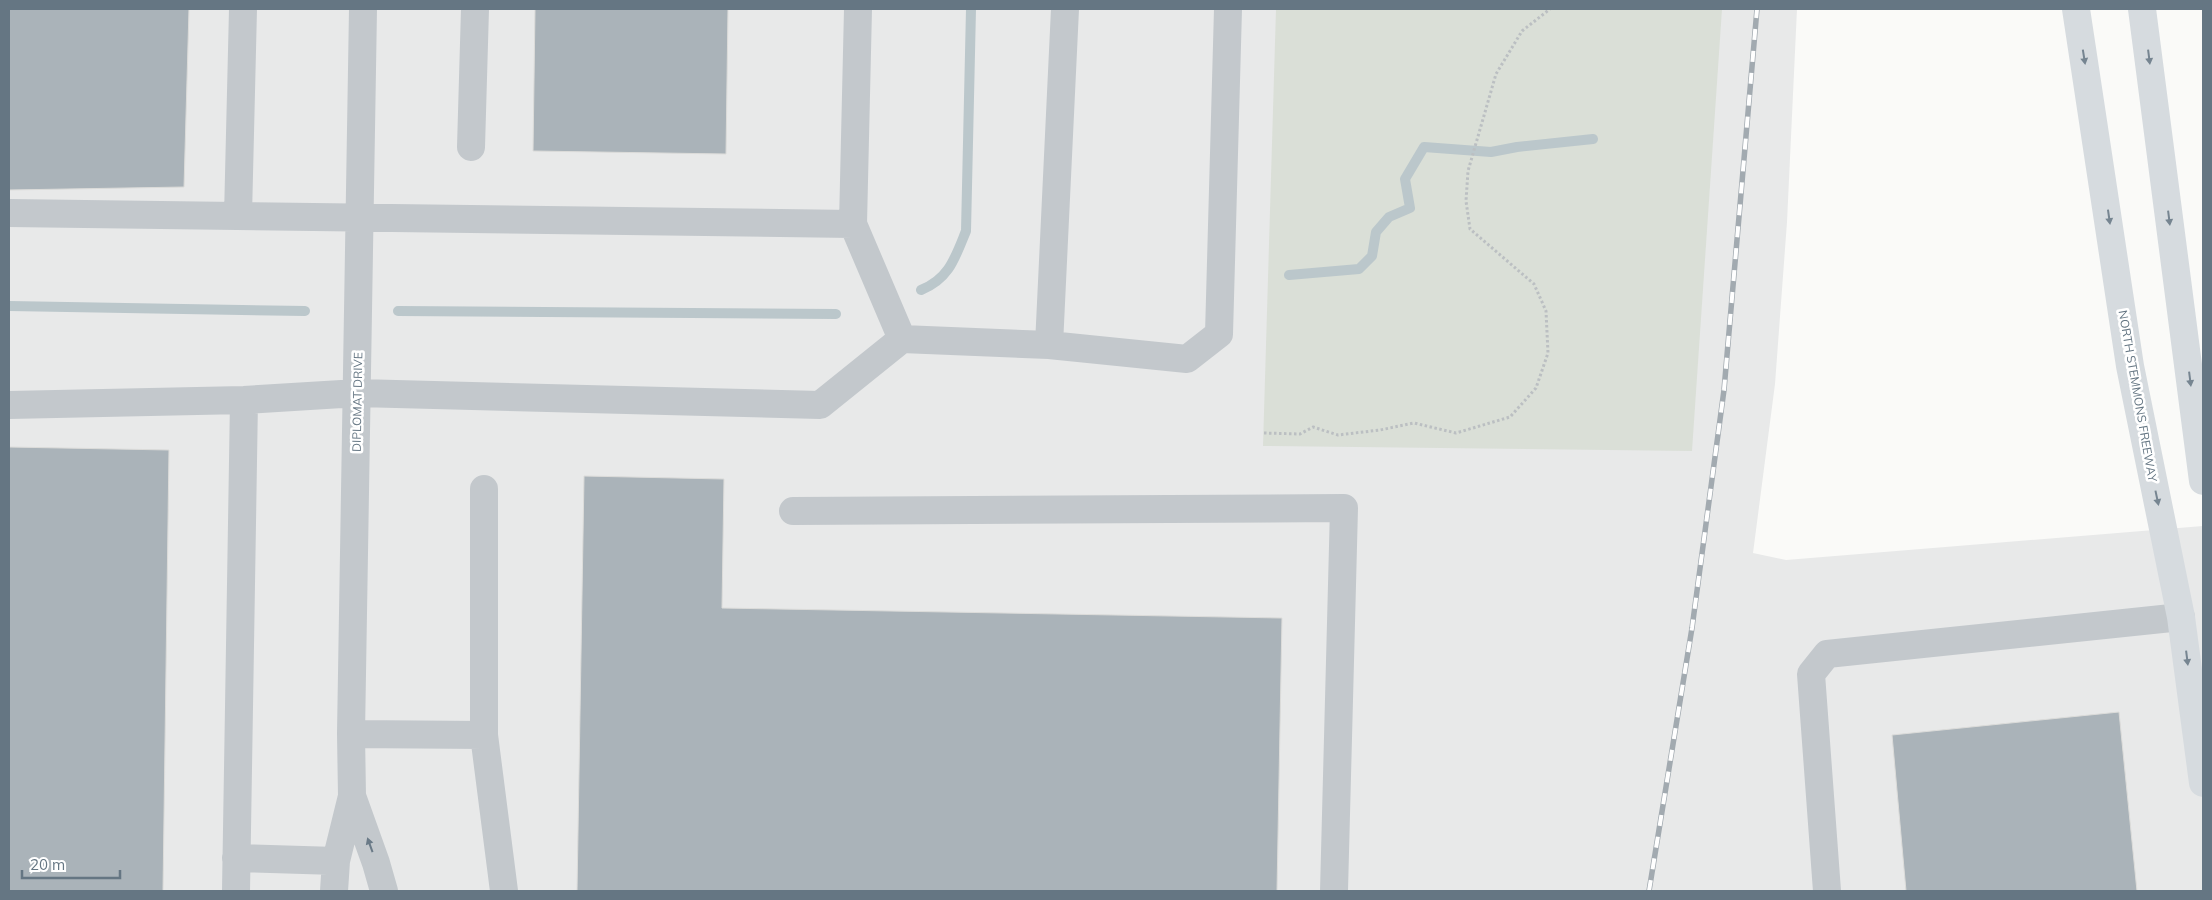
<svg xmlns="http://www.w3.org/2000/svg" width="2212" height="900" font-family="Mulish,sans-serif">
	<style>
		.built { fill: #e8e9e9 }
		.green { fill: #dadfd7 }
		.lines { fill: none; stroke-linecap: round; stroke-linejoin: round }
		.stream { stroke: #bbc7cb; stroke-width: 10 }
		.building { fill: #aab3b9; stroke: #dcdcda }
		.path { stroke: #bbbfc2; stroke-width: 3; stroke-dasharray: 2.5 2.5; stroke-linecap: butt }
		.minor { stroke: #c3c8cc; stroke-width: 28 }
		.major { stroke: #d6dbdf; stroke-width: 28 }
		.highway { stroke: #d6dbdf; stroke-width: 28 }
		.rail-casing { stroke: #a2aab0; stroke-width: 5.5 }
		.rail { stroke: #fff; stroke-width: 4; stroke-dasharray: 11; stroke-linecap: butt }
		.oneway { fill: #768591 }
		.oneway2 { fill: #6a7a87 }
		.labels { text-anchor: middle; dominant-baseline: central; stroke-width: 5; stroke-linejoin: round; paint-order: stroke }
		.street-label { font-size: 12px; fill: #657683; stroke: #fff }
	</style>
	<rect width="100%" height="100%" fill="#fafaf8"/>
	<path class="built" d="M9,9h1788l-10,213 -12,162 -22,169 33,7 417,-34v365h-2194z"/>
	<path class="green" d="M1276,9h446l-30,442 -429,-5z"/>
	<g class="lines">
		<path class="stream" d="M1289,275l70,-6 13,-13 4,-24 13,-15 21,-9 -5,-29 19,-32 67,5 26,-5 76,-8
			M921,290c28,-11 34,-32 45,-59l5,-222
			M9,306l296,5
			M398,311l438,3"/>
	</g>
	<path class="building" d="M9,9h180l-5,178 -175,3z
		M535,9h193l-2,145 -193,-3z
		M9,447l160,3 -6,441h-154z
		M584,476l140,3 -2,129 560,10 -5,273h-700z
		M2119,712l18,179h-231l-14,-156z"/>
	<g class="lines">
		<path class="path" d="M1264,433l36,1 13,-7 25,8 42,-5 34,-7 42,10 54,-16 26,-29 12,-35 -2,-42 -12,-27 -64,-55 -4,-28 2,-30 28,-97 26,-43 28,-22"/>
		<path class="minor" d="M471,147l4,-138
			M9,213l844,11 49,115 -82,66 -462,-12 -114,7 -235,5
			M238,216l5,-207
			M853,224l5,-215
			M902,339l147,6 138,14 32,-25 9,-325
			M1049,345l16,-336
			M793,511l551,-3 -10,383
			M351,734l133,1 20,156
			M484,735v-246
			M352,796l24,67 8,28
			M236,858l100,3
			M236,891l8,-491
			M334,891l2,-30 16,-65 -1,-62 12,-725
			M1827,891l-16,-217 16,-20 354,-37"/>
		<path class="major" d="M2076,9l54,357 51,251 22,166"/>
		<path class="highway" d="M2142,9l61,472"/>
		<g class="rail-casing">
			<path id="rail" d="M1649,891l43,-263 32,-238 33,-381"/>
		</g>
		<use href="#rail" class="rail"/>
	</g>
	<defs><path id="oneway-solid" d="M-6-.8H1V-3.2L6.5 0L1 3.2V.8H-6Z" transform="scale(1.25)"/></defs>
	<g class="oneway">
		<use href="#oneway-solid" transform="translate(2084 57) rotate(81)"/>
		<use href="#oneway-solid" transform="translate(2149 57) rotate(83)"/>
		<use href="#oneway-solid" transform="translate(2109 217) rotate(82)"/>
		<use href="#oneway-solid" transform="translate(2169 218) rotate(83)"/>
		<use href="#oneway-solid" transform="translate(2190 379) rotate(83)"/>
		<use href="#oneway-solid" transform="translate(2157 498) rotate(78)"/>
		<use href="#oneway-solid" transform="translate(2187 658) rotate(83)"/>
	</g>
	<use class="oneway2" href="#oneway-solid" transform="translate(370 845) rotate(-110)"/>
	<g class="labels">
		<g class="street-label">
			<text transform="translate(2138 396) rotate(80)">NORTH STEMMONS FREEWAY</text>
			<text transform="translate(357 402) rotate(-89)">DIPLOMAT DRIVE</text>
		</g>
	</g>
	<rect width="2212" height="900" fill="none" stroke="#657683" stroke-width="20"/>
	<path d="M22 870v8h98v-8" fill="none" stroke="#657683" stroke-width="2.5"/>
	<text x="30" y="870" font-size="15" fill="#657683" stroke="#ffffff" stroke-width="4" paint-order="stroke">20 m</text>
</svg>
